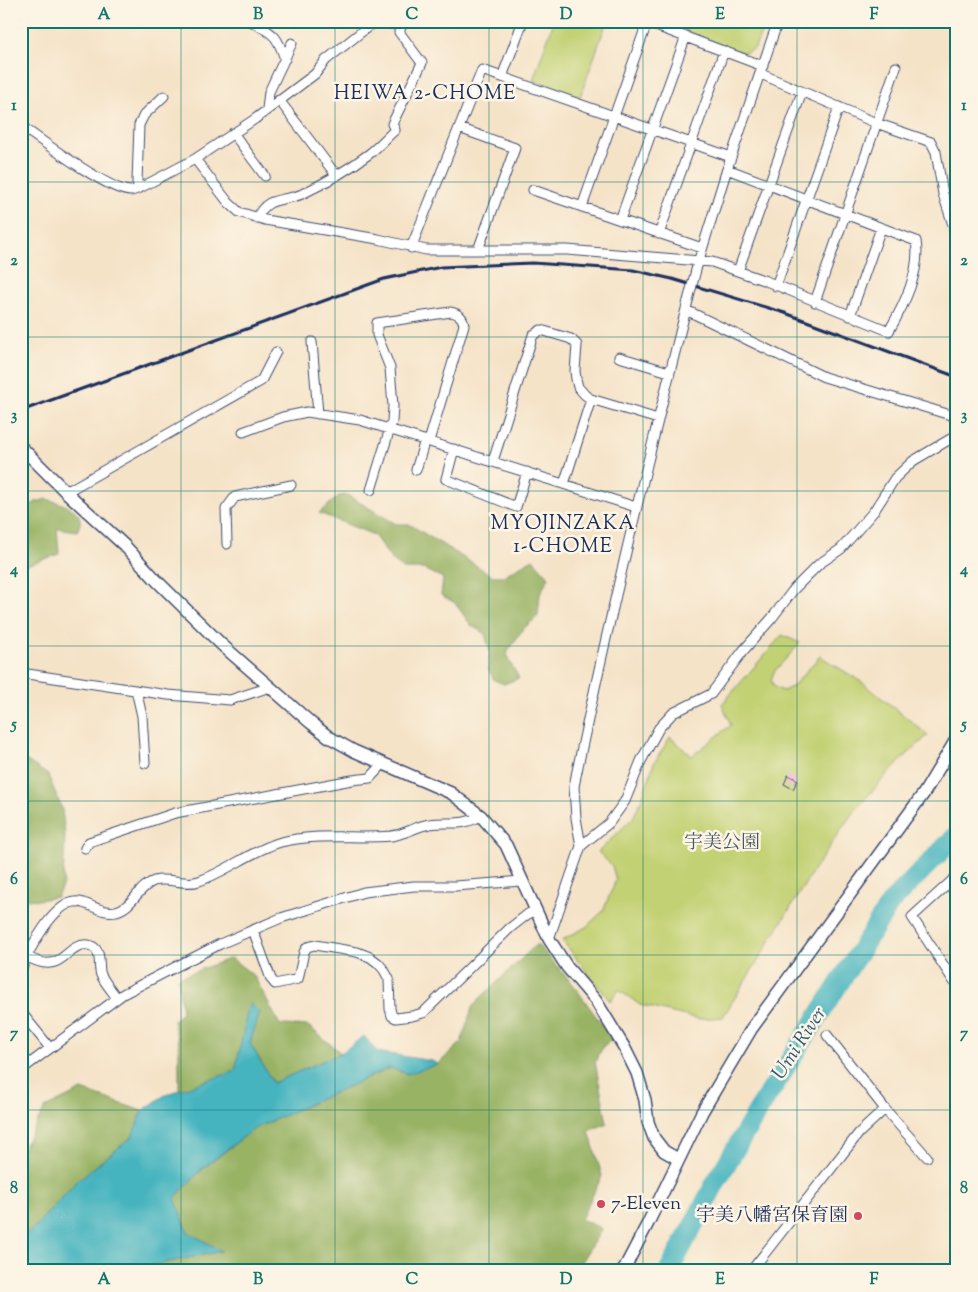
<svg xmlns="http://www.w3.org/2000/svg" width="978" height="1292" font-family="'Sorts Mill Goudy','Noto Serif JP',serif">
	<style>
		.green { fill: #c2d173; stroke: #6e8068 }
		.forest { fill: #99b365; stroke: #5a7162 }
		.water { fill: #45b4bf; stroke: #30728e }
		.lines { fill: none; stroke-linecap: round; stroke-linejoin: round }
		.river { stroke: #45b4bf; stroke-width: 20 }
		.building { fill: #ebacc6 }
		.minor-casing { stroke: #3c4a6e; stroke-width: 11 }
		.tertiary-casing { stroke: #3c4a6e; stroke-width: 14 }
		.minor { stroke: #fff; stroke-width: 9 }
		.tertiary { stroke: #fff; stroke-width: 11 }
		.rail { stroke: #1b2f5e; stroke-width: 3 }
		.minor-bridge-casing { stroke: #3c4a6e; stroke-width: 11; stroke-linecap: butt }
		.minor-bridge { stroke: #fff; stroke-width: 9 }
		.grid { fill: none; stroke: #0f766e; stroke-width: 1; stroke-opacity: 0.55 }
		.poi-dot { fill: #d1495b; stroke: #fcf5e5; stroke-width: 2 }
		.labels { text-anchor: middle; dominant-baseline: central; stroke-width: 5; stroke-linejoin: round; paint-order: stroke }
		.park-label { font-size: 19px; fill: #455863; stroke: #fcf5e5 }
		.poi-label { font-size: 19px; fill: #1b2f5e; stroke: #fcf5e5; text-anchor: start }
		.neighbourhood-label { font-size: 20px; letter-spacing: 1px; fill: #1b2f5e; stroke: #fcf5e5 }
		.water-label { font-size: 20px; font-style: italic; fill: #28577b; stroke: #fcf5e5 }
		.neatline { fill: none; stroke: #0f766e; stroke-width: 2 }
		.grid-label { font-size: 16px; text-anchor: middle; font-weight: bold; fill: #0f766e }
	</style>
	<rect width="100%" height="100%" fill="#fcf5e5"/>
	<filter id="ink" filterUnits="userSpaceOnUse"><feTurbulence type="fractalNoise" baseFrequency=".02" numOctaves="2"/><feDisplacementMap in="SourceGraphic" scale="10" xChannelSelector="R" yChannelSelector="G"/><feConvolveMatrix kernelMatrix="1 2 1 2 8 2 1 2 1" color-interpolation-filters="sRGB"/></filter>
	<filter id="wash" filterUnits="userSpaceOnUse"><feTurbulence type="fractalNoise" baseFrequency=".0096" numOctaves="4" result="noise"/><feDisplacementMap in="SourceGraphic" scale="20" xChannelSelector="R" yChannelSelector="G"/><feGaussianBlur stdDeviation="1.12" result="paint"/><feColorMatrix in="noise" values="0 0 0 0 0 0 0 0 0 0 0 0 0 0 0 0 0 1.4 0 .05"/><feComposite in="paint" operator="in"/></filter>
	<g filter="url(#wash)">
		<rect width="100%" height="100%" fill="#f5e3c8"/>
		<path class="green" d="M554,21h53l-27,76 -47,-17z
			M656,21h110l-11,27 -11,5z
			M782,635l18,8 -26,29 -3,8 3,7 9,4 9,-4 28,-31 43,27 65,52 -36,34 -41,46 -38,56 -90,146 -25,2 -25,-6 -33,-8 -21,-15 -9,11 -48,-61 24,-13 17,-16 13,-31 -4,-14 -14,-14 35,-34 10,-22 11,-33 16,-26 22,19 39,-31 -9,-21z"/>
		<path class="forest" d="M347,495l49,29h13l84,52h10l30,-17 16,18 -9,17 -2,22 -15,13 -16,24 2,8 10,17 -15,6 -10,-4 -6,-11 2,-17 -5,-18 -14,-9 -16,-22 -14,-8 2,-17 -19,-9h-21l-12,-10 -17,-24 -55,-22 20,-17z
			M47,499c14,5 43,11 30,32l-20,-3 2,26 -38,13v-56l15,-9z
			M21,757l27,18 14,34 3,27 -2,48 -6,13 -19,3 -17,-2z
			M537,944l35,39 41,57 -9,5 -9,17 12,61 -18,8 13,45 -21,43 21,10 -27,42h-450l96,-20 -33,-19 -14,-34 30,-30 50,-39 136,-61 18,6 30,-10 23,-21 12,-38z
			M231,958l23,18 26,49 28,1 33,27 -68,30 -23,-40 9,-30 -24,58 -56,20v-47l-6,-23 9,-9 -4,-34z
			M82,1090l60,21 -10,26 -55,44 -48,52 -8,1v-82l24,-44z"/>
		<path class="water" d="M249,1003l11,10 -10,30 23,40 68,-30 23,-17 13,16 55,9 6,3 -30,10 -18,-6 -136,61 -50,38 -29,31 13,34 34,19 -97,20h-104v-37l8,-1 48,-52 55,-44 10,-26 23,-16 70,-24z"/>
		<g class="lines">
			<path class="river" d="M669,1271l48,-91 39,-66 135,-212 66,-67"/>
		</g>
		<g id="blocks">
			<path class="building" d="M788,775l10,5 -5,9 -9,-5z"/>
		</g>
	</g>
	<g filter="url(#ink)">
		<use href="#blocks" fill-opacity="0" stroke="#3c4a6e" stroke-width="1"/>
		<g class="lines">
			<g class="minor-casing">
				<path id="minor" d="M251,21c23,14 25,12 34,38
					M643,21l120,45
					M761,74l115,49 55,19 5,10 7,42 14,43
					M502,77l21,-56
					M279,100l57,75
					M267,109l2,-17 23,-49
					M21,126c20,14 89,66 110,65 2,0 5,-2 7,-2l57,-30 60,-40 60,-45 11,-14 48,-38 28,3 4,-4
					M459,128l56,20 -37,102
					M233,133l32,43
					M195,159l33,43 11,10 26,8 113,19 48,11h141l145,12 54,19 123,50c15,-26 32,-60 27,-90l-189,-72
					M140,188l-3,-6 2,-57 5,-10 20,-19
					M533,190l169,58
					M582,207l65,-184
					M257,218c10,-23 27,-16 45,-24 23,-11 47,-25 67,-40 9,-7 17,-16 26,-24l-3,-6 30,-61 -23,-31 3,-7
					M620,220l66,-184
					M659,234l65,-183
					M411,248l71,-178 249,87
					M697,266l30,-97 51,-148
					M738,271l64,-179
					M776,286l63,-179
					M815,302l81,-235
					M686,310l138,67 133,40
					M850,316l31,-88
					M312,342l6,72
					M619,357l50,15
					M243,432l40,-15 24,-5 53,8 276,87
					M454,449l-8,30 70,28 11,-35
					M493,461l40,-126 8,-5 30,9 6,6 -2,26 1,8 2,8 7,8 6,4 67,20
					M416,470l9,-30
					M564,484l27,-85
					M371,490l21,-68 1,-16 -3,-38 -13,-33v-12l74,-11c8,2 12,5 13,13l-35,116
					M66,492l195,-111 15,-29
					M227,544l-1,-35 9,-12 56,-12
					M21,673l147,22 62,5 40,-13
					M136,690l6,26 3,47
					M581,846l28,-23 16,-22 16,-40 18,-33 14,-15 38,-19 32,-43 29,-33 22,-29 25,-25 22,-15 33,-38 21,-33 18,-17 44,-26
					M85,848l4,-6 86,-29 177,-33 18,-2 13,-14
					M957,876l-45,41 45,69
					M253,930l18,49 4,5 23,-5 6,-27 3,-5 8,-2 42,7 13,5 8,6 6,7 5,9 1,30 2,7 4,2 16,-2 11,-3 87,-85 18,-14 7,-3
					M549,939l32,-93 -5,-28 -2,-31 2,-11c33,-159 72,-318 112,-475
					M28,957c36,20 37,-15 60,-12 16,3 9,21 13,30 4,8 11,16 16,23
					M21,971c7,-20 34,-72 58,-69 12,2 24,12 37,9 16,-3 23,-25 38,-30 15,-4 31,5 45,0 29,-10 53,-31 82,-39 35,-9 74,-3 110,-6 15,-2 25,-10 39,-12 21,-3 30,3 51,-8
					M21,1010l4,7 25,31
					M827,1035l58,74
					M21,1070l102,-76 97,-50 61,-26 83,-26 50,-6h41l67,-5
					M751,1271l108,-138 26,-24 42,48"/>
			</g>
			<g class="tertiary-casing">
				<path id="tertiary" d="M21,447l45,45 59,54 33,36 64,63 89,78 18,14 25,14 97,42 30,23 25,29 43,94 18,28 29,34 28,46 13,26 8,27 3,22 6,16 10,13 14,8
					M623,1271l25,-48 54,-111 50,-84 172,-235 33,-55"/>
			</g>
			<use href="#minor" class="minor"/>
			<use href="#tertiary" class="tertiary"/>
			<path class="rail" d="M21,411l363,-132 57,-12 92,-4 100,7 39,9 113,34 172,64"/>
			<g class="minor-bridge-casing">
				<path id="minor-bridge" d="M688,301l9,-35"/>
			</g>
			<use href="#minor-bridge" class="minor-bridge"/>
		</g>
	</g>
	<path class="grid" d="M181,21v1250M335,21v1250M489,21v1250M643,21v1250M797,21v1250M21,182h936M21,337h936M21,491h936M21,646h936M21,801h936M21,955h936M21,1110h936"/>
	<g class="poi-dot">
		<circle cx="601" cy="1204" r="5"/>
		<circle cx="858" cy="1216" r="5"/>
	</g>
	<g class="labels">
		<g class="park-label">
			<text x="722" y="843">宇美公園</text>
		</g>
		<g class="poi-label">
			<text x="611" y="1204">7-Eleven</text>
			<text x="848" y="1216" text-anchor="end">宇美八幡宮保育園</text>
		</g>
		<g class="neighbourhood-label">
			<text x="425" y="94">HEIWA 2-CHOME</text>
			<text x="563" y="524">MYOJINZAKA<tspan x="563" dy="23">1-CHOME</tspan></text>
		</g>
		<g class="water-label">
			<text transform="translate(800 1044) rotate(-57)">Umi River</text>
		</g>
	</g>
	<rect width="978" height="1292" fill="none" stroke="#fcf5e5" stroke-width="55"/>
	<rect x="28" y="28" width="922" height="1236" class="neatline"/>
	<g class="grid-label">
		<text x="104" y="19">A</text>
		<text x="258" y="19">B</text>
		<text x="412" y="19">C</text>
		<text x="566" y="19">D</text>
		<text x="720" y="19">E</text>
		<text x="874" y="19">F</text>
		<text x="14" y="110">1</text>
		<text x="964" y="110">1</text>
		<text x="14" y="265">2</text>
		<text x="964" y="265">2</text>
		<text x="14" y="420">3</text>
		<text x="964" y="420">3</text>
		<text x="14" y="574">4</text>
		<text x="964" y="574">4</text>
		<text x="14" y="729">5</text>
		<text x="964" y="729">5</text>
		<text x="14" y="884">6</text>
		<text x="964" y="884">6</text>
		<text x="14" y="1038">7</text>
		<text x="964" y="1038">7</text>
		<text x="14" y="1193">8</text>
		<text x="964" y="1193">8</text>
		<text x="104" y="1284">A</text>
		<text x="258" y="1284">B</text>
		<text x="412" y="1284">C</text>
		<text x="566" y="1284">D</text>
		<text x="720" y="1284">E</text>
		<text x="874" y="1284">F</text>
	</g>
</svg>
